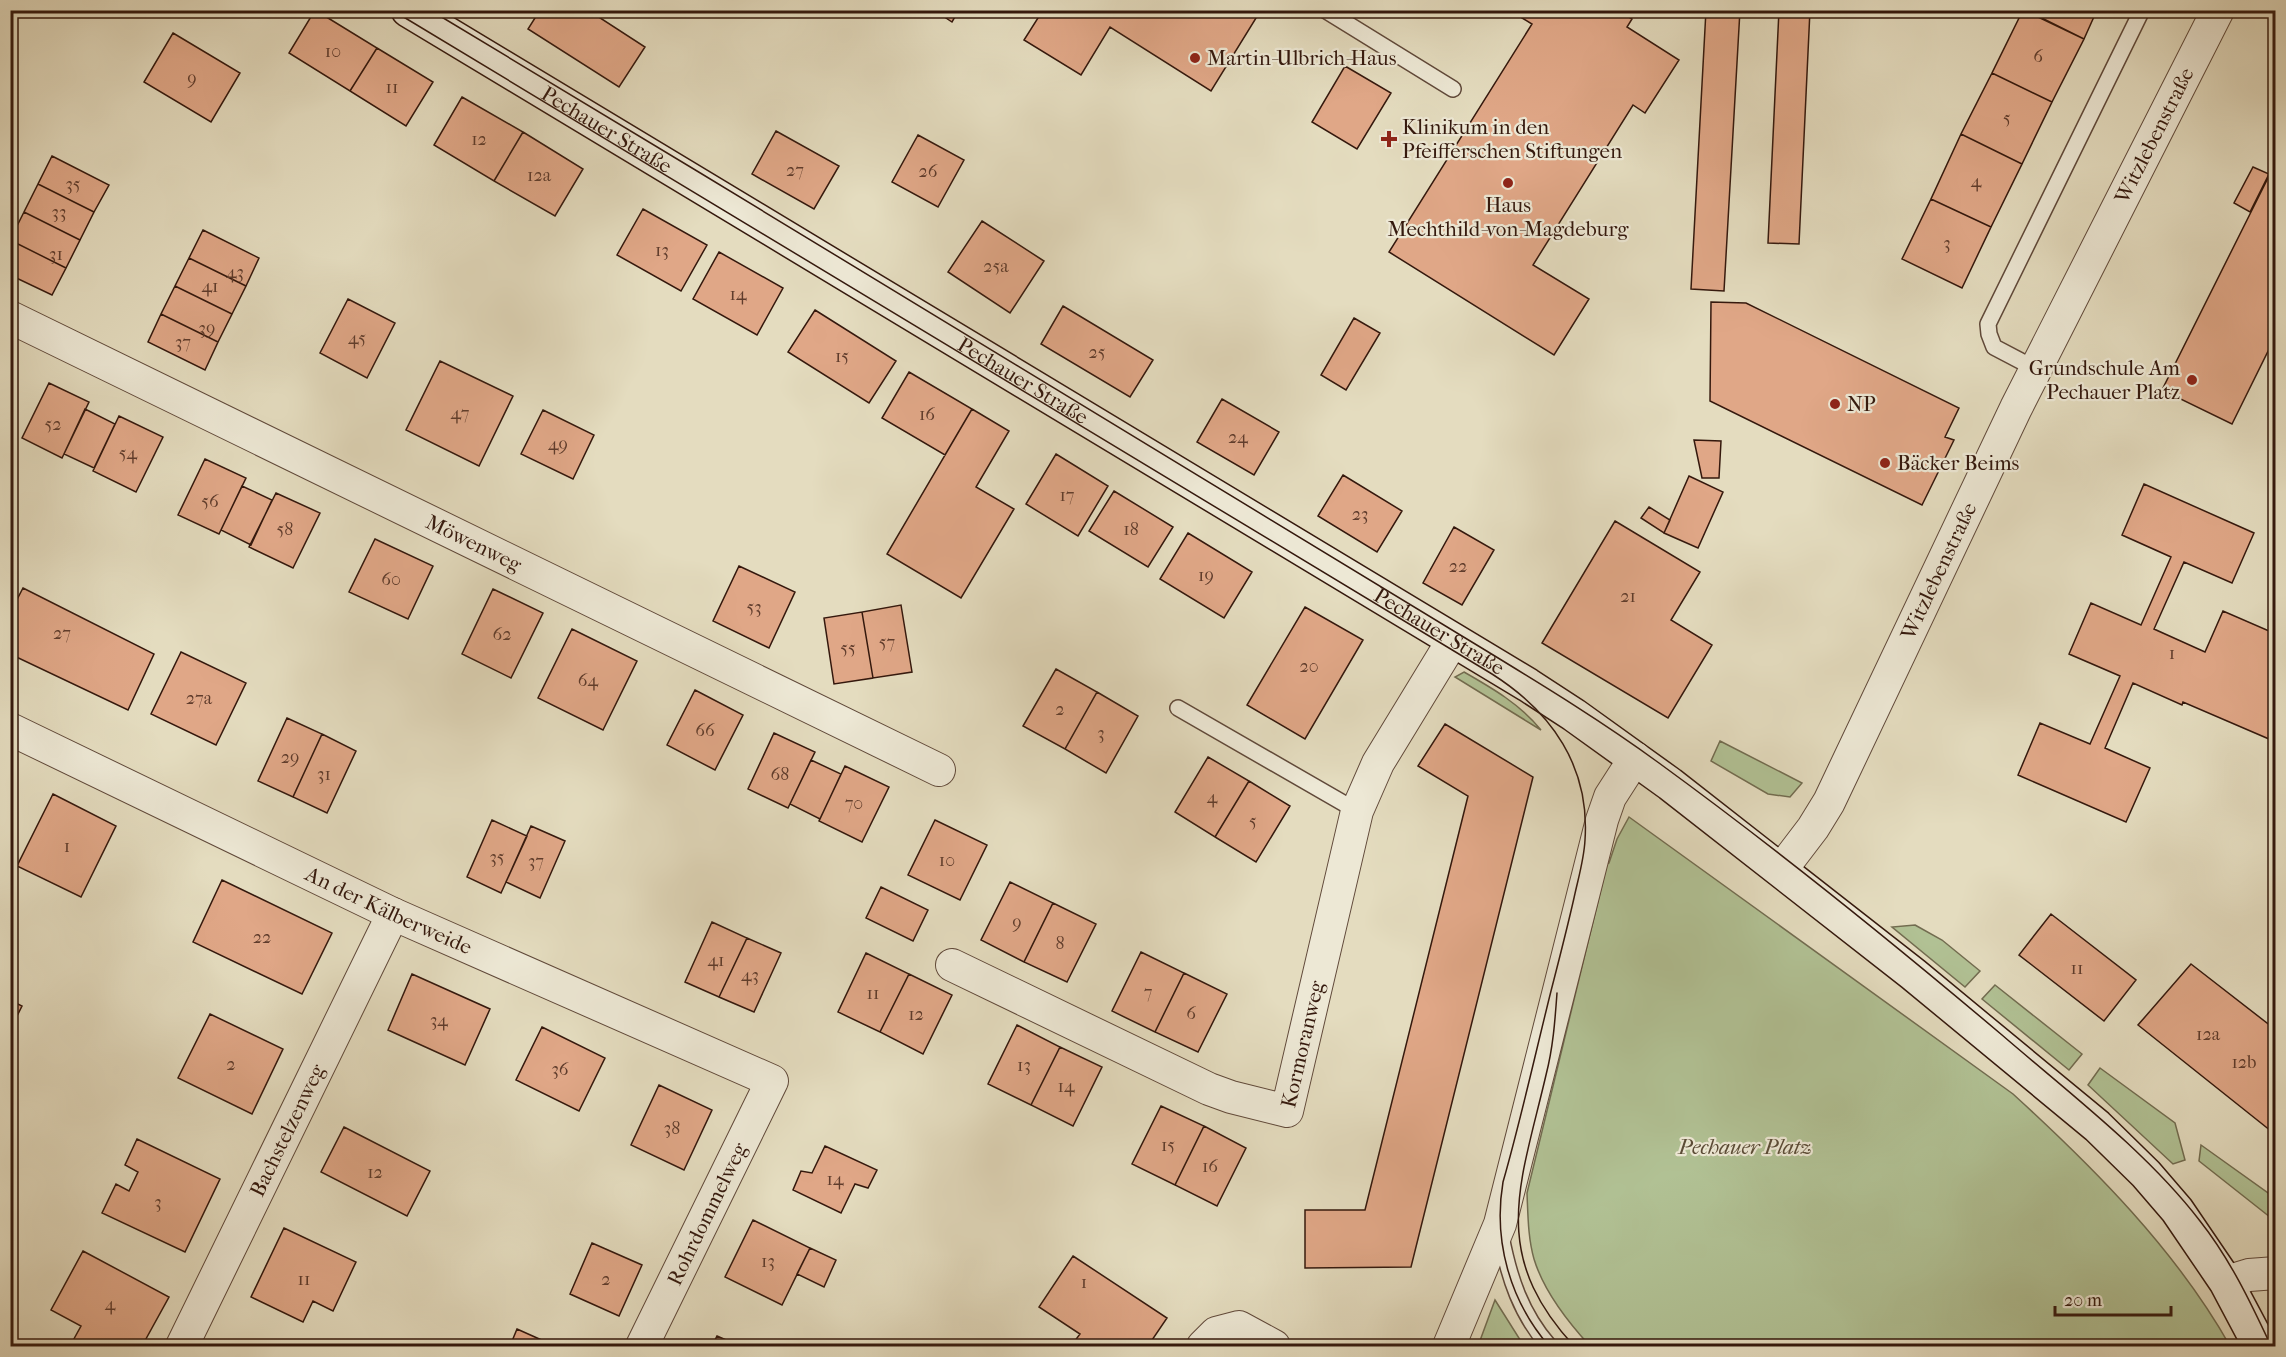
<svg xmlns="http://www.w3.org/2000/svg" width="2286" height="1357" font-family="'IM FELL French Canon',serif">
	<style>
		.green { fill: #b1c194; stroke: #726c50; stroke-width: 1.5 }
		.building { fill: #e0a787; stroke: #34180d; stroke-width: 1.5 }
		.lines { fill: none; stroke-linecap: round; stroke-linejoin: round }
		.service-casing { stroke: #60493a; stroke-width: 18 }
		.minor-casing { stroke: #60493a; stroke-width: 34 }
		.secondary-casing { stroke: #34180d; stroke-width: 36 }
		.service { stroke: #ede8d5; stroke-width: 15 }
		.minor { stroke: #ede8d5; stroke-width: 32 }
		.secondary { stroke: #ede8d5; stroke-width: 33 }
		.tram { stroke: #34180d; stroke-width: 1.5 }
		.poi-dot { fill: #8f2418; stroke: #ede8d5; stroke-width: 2 }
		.labels { text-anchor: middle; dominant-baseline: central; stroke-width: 4.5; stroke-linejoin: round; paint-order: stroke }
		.number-label { font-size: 18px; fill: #5f3c2c }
		.poi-label { font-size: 21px; fill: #34180d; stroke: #ede8d5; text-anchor: start }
		.street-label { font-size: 21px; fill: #34180d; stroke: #ede8d5 }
		.park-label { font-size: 21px; font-style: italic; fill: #5a4b36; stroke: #ede8d5 }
	</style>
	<rect width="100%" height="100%" fill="#e4dcbf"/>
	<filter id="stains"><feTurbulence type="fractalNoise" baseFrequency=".00333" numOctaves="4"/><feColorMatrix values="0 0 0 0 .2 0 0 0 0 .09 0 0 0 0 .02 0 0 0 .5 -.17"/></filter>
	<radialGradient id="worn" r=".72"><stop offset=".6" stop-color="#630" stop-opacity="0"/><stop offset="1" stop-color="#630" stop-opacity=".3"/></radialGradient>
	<path class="green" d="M1464,672c28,16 56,32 77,58l-86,-53z
		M1720,741l82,42 -12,14 -22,-3 -57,-33z
		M1629,817l384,277c81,74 163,156 217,252h-640c-23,-25 -46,-54 -56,-87 -6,-21 -6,-43 -7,-66l80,-329 2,-1 8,-24z
		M1915,925l27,15 38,31 -15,16 -73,-60z
		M1995,985l87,69 -13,16 -87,-71z
		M2100,1068l75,55 10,37 -12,4 -85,-79z
		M2201,1145l74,53v23l-76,-60z
		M1495,1300l29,46h-46z"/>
	<path class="building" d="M315,10l62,38 -27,43 -61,-38z
		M540,10h48l57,37 -26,40 -91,-58z
		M934,10h25l-7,12z
		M1043,10h218l-50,81 -101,-64 -29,48 -57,-35z
		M1527,10h60l4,3 1,-3h26l14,9 -5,8 52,33 -34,53 -12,-8 -100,160 56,34 -35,56 -165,-103 143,-228 -10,-6z
		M1706,10h34l-16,281 -33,-2z
		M1779,10h31l-11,234 -31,-1z
		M2023,10l61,29 -32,63 -60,-29z
		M2026,10h71l-13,29z
		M173,33l67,40 -29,49 -67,-40z
		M377,48l56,34 -27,44 -56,-35z
		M1345,66l46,27 -34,56 -45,-27z
		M1992,73l60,29 -30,62 -61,-30z
		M462,97l61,35 -29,49 -60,-36z
		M776,131l63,35 -25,43 -62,-35z
		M523,132l60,37 -28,47 -61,-35z
		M1961,134l61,30 -31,63 -60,-28z
		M918,135l46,25 -26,47 -46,-25z
		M52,156l57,29 -15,27 -56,-28z
		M2276,162v173l-44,89 -70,-34z
		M2253,167l16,7 -19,38 -16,-9z
		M38,184l56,28 -14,28 -56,-28z
		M1931,199l60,28 -29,61 -60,-29z
		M643,209l64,36 -26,46 -64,-36z
		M24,212l56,28 -14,28 -56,-28z
		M982,221l62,40 -34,52 -62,-41z
		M203,230l56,28 -13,28 -57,-28z
		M10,240l56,28 -14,27 -42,-20z
		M719,252l64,36 -26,47 -64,-36z
		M189,258l57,28 -14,28 -57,-28z
		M175,286l57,28 -14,28 -57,-28z
		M348,299l47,24 -28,55 -47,-25z
		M1711,302l35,1 213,105 -14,29 9,3 -32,65 -212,-104z
		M1063,306l90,54 -23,37 -89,-53z
		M815,310l81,51 -27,42 -81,-51z
		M161,314l57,28 -13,28 -57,-28z
		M1354,318l26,15 -34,57 -25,-15z
		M440,361l73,35 -34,70 -73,-36z
		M909,372l63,37 -27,46 -63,-37z
		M49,383l40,19 -27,56 -40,-20z
		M1222,399l57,33 -25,43 -57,-33z
		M85,409l30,15 -21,44 -30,-14z
		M972,409l37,22 -33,56 38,22 -53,89 -74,-44z
		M543,410l51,25 -21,44 -52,-25z
		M119,416l44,21 -27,55 -43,-21z
		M1694,440l27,1 -2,37h-17z
		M1056,454l52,32 -30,50 -52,-32z
		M205,459l41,19 -27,56 -41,-19z
		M1343,475l59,36 -25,41 -59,-36z
		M1689,476l34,16 -25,56 -34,-15z
		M2144,484l110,49 -22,50 -48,-21 -30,67 51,23 18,-41 53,23v108l-93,-40 -1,3 -49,-22 -28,65 45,20 -24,54 -108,-47 22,-52 50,21 30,-68 -51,-22 22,-51 50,22 30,-68 -49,-22z
		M242,486l30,14 -21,45 -30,-15z
		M1114,491l59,36 -25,40 -59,-36z
		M276,493l44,20 -27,55 -44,-21z
		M1649,507l21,13 -6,13 -23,-15z
		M1615,521l85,51 -29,48 41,25 -44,73 -126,-75z
		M1454,527l40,23 -32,55 -39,-22z
		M1188,533l64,39 -28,46 -64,-39z
		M375,539l58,27 -25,53 -59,-27z
		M739,566l56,26 -26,56 -56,-27z
		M23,588l131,66 -26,56 -118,-56v-41z
		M493,589l50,24 -32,65 -49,-24z
		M901,605l11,67 -39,6 -11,-66z
		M1305,607l58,33 -58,99 -58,-34z
		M862,612l11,66 -39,6 -10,-66z
		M572,629l65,32 -34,69 -65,-32z
		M181,652l65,31 -30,62 -65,-31z
		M1056,669l41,23 -32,57 -42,-23z
		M695,690l48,25 -28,55 -48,-25z
		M1097,692l41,24 -32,57 -41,-24z
		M287,718l35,16 -29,63 -35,-16z
		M1445,724l88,53 -122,490 -106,1v-58h60l103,-414 -50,-30z
		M774,733l41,19 -27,56 -40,-19z
		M322,734l34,17 -29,62 -34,-16z
		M1208,757l41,24 -34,56 -40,-25z
		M811,760l30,14 -21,45 -30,-15z
		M845,766l44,21 -27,55 -43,-21z
		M1249,781l41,25 -34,56 -41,-25z
		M53,794l63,32 -35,71 -64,-31z
		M492,820l35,16 -26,57 -34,-16z
		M935,820l52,25 -27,55 -52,-25z
		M531,826l34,15 -25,57 -34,-16z
		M222,880l110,53 -30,61 -109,-52z
		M1010,882l43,21 -29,59 -43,-22z
		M881,887l47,23 -15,31 -47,-23z
		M1053,903l43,21 -29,58 -43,-20z
		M2051,914l85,66 -32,41 -85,-66z
		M712,922l35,16 -28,59 -34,-15z
		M747,938l34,15 -27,59 -35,-15z
		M1141,952l43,21 -29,59 -43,-21z
		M866,953l43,21 -29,58 -42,-20z
		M2191,964l85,66v105l-138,-110z
		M1184,973l43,21 -29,58 -43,-20z
		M412,974l78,35 -25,56 -77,-35z
		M909,974l43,21 -29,59 -43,-22z
		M10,1000l12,6 -12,24z
		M210,1014l73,35 -31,65 -74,-36z
		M1017,1025l43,22 -29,58 -43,-21z
		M542,1027l63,31 -26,53 -63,-31z
		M1060,1047l42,20 -29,59 -42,-21z
		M659,1085l53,25 -28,60 -53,-25z
		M1161,1106l43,20 -29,59 -43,-21z
		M1204,1126l42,22 -29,58 -42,-21z
		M344,1127l86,44 -23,45 -86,-44z
		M137,1139l83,40 -35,73 -83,-39 14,-29 13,7 9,-19 -13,-7z
		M825,1146l52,24 -9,18 -13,-4 -14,29 -48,-23 8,-19 11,2z
		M753,1220l57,28 -28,57 -57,-28z
		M284,1228l72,34 -23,49 -20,-10 -10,21 -52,-25z
		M592,1243l50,22 -23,51 -49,-22z
		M810,1248l26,12 -12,27 -27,-13z
		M83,1251l86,46 -27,49h-72l11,-20 -30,-16z
		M1073,1256l94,62 -19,28h-77l9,-12 -41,-27z
		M517,1329l38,17h-45z
		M717,1336l23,10h-28z"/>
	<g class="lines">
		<g class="service-casing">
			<path id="service" d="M1325,10l128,79
				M2036,369l-42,-22 -5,-13 -1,-10 154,-314
				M1178,708l179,103
				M1501,1236c8,42 20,78 48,110"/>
		</g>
		<g class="minor-casing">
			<g id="minor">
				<path id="s1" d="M10,317l929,453"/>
				<path id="s2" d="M10,729l383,185 379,167 -130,265"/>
				<path id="s3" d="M1781,870l32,-42 16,-26 187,-394 202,-398"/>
				<path id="s4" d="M952,965l257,124 22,8 56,14 70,-300 21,-48 75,-123"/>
				<path d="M2226,1282l23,-7 27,-2"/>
				<path id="s5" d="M182,1346l211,-432"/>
				<path d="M1203,1346l13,-13 23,-6 35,19"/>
				<path d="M1449,1346l51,-122 102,-404 8,-23 25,-39"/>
			</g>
		</g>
		<g class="secondary-casing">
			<g id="secondary">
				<path id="s6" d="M408,10l1120,675 46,30 96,69 243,190 184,152 49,48 31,36 49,72 34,64"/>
			</g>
		</g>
		<use href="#service" class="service"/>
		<use href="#minor" class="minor"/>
		<use href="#secondary" class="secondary"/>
		<path class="tram" d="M392,10l1100,664c60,38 98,93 93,166 -1,20 -7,39 -11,58 -7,31 -15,62 -23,93 -16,64 -30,128 -48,191 -10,59 7,119 46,164
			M430,10l267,161 788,479c59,36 118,72 174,113 118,86 232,178 343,272 66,57 145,117 198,186 30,38 51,82 71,125
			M1557,993c-2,28 -4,55 -11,82 -25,108 -58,178 28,271"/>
	</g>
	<g class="poi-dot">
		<circle cx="1195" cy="58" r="6"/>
		<path d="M1386 130h6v6h6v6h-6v6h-6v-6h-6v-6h6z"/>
		<circle cx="1508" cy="183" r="6"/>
		<circle cx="2192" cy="380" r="6"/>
		<circle cx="1835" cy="404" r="6"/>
		<circle cx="1885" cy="463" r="6"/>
	</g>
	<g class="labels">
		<g class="number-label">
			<text x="333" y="51">10</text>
			<text x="2038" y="56">6</text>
			<text x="192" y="78">9</text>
			<text x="392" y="87">11</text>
			<text x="2007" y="118">5</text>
			<text x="479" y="139">12</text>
			<text x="795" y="170">27</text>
			<text x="928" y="171">26</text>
			<text x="539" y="175">12a</text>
			<text x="1976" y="181">4</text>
			<text x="73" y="184">35</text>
			<text x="59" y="212">33</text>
			<text x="1947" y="243">3</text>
			<text x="662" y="250">13</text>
			<text x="56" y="254">31</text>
			<text x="996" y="266">25a</text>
			<text x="235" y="272">43</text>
			<text x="210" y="286">41</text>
			<text x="738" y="294">14</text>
			<text x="207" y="328">39</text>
			<text x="357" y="338">45</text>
			<text x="183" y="342">37</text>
			<text x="1097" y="352">25</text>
			<text x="842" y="356">15</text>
			<text x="460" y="413">47</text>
			<text x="927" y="414">16</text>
			<text x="53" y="424">52</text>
			<text x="1238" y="437">24</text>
			<text x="558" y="444">49</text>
			<text x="128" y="453">54</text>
			<text x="1067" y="495">17</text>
			<text x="210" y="501">56</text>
			<text x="1360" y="514">23</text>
			<text x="285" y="529">58</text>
			<text x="1131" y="529">18</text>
			<text x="1458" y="566">22</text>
			<text x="1206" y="575">19</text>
			<text x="391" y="579">60</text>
			<text x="1628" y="596">21</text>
			<text x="754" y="607">53</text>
			<text x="62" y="633">27</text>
			<text x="502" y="634">62</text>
			<text x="887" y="642">57</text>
			<text x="848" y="648">55</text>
			<text x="2172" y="653">1</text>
			<text x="1309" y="666">20</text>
			<text x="588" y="680">64</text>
			<text x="199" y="698">27a</text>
			<text x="1060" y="709">2</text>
			<text x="705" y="730">66</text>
			<text x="1101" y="733">3</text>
			<text x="290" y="757">29</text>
			<text x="324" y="774">31</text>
			<text x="780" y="774">68</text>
			<text x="1212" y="797">4</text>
			<text x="854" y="803">70</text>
			<text x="1253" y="821">5</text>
			<text x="67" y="846">1</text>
			<text x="497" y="857">35</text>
			<text x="947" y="860">10</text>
			<text x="536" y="861">37</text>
			<text x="1017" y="922">9</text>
			<text x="262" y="937">22</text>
			<text x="1060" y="943">8</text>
			<text x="716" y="960">41</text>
			<text x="2077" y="968">11</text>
			<text x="750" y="975">43</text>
			<text x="1148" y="992">7</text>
			<text x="873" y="993">11</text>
			<text x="1191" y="1013">6</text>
			<text x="916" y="1014">12</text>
			<text x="439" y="1020">34</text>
			<text x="2208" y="1034">12a</text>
			<text x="2244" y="1062">12b</text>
			<text x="231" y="1064">2</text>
			<text x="1024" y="1065">13</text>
			<text x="560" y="1069">36</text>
			<text x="1066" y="1086">14</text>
			<text x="672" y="1128">38</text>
			<text x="1168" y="1145">15</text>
			<text x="1210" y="1166">16</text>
			<text x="375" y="1172">12</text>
			<text x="835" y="1179">14</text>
			<text x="158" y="1202">3</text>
			<text x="768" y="1261">13</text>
			<text x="304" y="1279">11</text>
			<text x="606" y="1279">2</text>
			<text x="1084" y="1282">1</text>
			<text x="110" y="1304">4</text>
		</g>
		<g class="poi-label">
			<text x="1207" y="58">Martin-Ulbrich-Haus</text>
			<text x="1402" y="127">Klinikum in den<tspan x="1402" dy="24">Pfeifferschen Stiftungen</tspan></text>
			<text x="1508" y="205" text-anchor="middle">Haus<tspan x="1508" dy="24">Mechthild-von-Magdeburg</tspan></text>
			<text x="2180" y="368" text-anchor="end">Grundschule Am<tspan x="2180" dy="24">Pechauer Platz</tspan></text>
			<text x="1847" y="404">NP</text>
			<text x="1897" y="463">Bäcker Beims</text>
		</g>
		<g class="street-label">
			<text stroke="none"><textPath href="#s6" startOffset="232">Pechauer Straße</textPath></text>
			<text stroke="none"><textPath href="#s3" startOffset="825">Witzlebenstraße</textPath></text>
			<text stroke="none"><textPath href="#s6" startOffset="718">Pechauer Straße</textPath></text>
			<text stroke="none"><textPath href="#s1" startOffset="516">Möwenweg</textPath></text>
			<text stroke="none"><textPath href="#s3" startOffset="339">Witzlebenstraße</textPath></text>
			<text stroke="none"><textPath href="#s6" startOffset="1204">Pechauer Straße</textPath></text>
			<text stroke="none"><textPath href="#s2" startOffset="420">An der Kälberweide</textPath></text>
			<text stroke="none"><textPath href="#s4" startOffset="435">Kormoranweg</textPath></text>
			<text stroke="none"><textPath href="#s5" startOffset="240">Bachstelzenweg</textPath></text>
			<text transform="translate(707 1214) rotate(-64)">Rohrdommelweg</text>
		</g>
		<g class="park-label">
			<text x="1745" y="1147">Pechauer Platz</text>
		</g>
	</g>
	<rect width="2286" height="1357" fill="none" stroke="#e4dcbf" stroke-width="36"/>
	<rect x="12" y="12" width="2262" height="1333" fill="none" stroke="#34180d" stroke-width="3"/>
	<rect x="18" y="18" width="2250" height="1321" fill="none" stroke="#34180d" stroke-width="1.5"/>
	<path d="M2055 1306v9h116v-9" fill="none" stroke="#34180d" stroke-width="3"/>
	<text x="2064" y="1306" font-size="18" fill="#34180d" stroke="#ede8d5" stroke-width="4.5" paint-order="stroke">20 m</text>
	<rect width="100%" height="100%" filter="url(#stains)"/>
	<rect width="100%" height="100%" fill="url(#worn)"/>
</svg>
